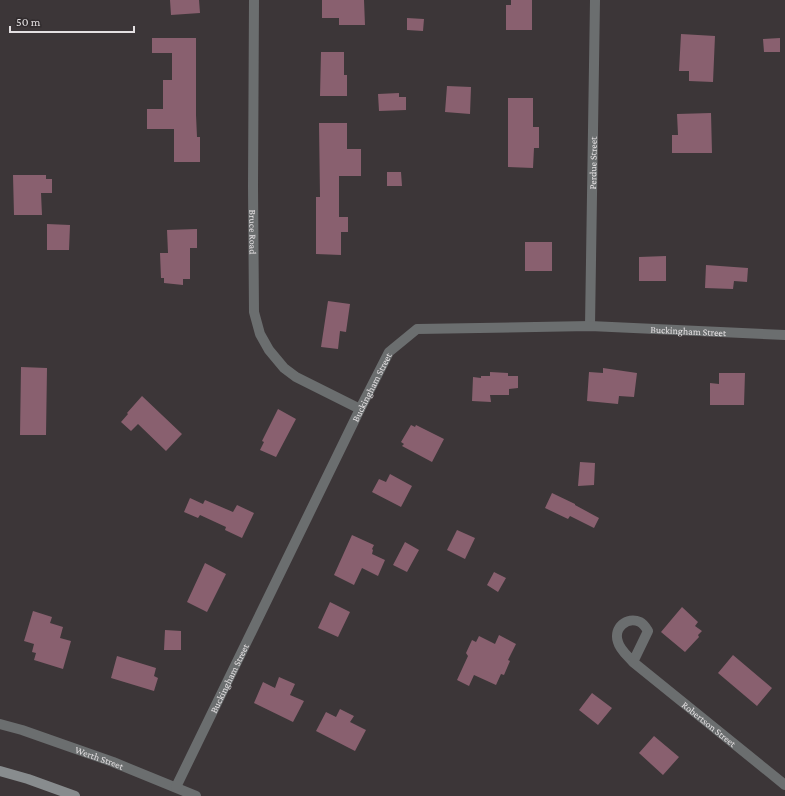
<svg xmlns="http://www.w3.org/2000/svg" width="785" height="796" font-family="'Crimson Pro',serif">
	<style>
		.building { fill: #89606f }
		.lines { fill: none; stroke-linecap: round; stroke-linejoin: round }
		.street { stroke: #6b6e6f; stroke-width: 10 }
		.secondary { stroke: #888c8e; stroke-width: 10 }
		.labels { text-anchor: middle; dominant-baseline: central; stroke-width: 3; stroke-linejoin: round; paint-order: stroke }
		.street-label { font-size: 10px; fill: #e4e0e2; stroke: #312c2e }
	</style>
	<rect width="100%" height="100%" fill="#3c3638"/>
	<path class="building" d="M170,0h29l1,13 -29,2z
		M322,0h42l1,25h-26v-7h-17z
		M511,0h21v30h-26v-25h5z
		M407,18l17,1 -1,12 -16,-1z
		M681,34l34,2 -2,46 -24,-1v-10h-10z
		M152,38h44v77l1,22h3v25h-26v-33h-27v-20h16v-29h9v-27h-20z
		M780,38v14h-16l-1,-13z
		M321,52h23v23h3v21h-27z
		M447,86l24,1 -1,27 -25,-2z
		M399,93v4h7v13l-27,1 -1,-17z
		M508,98h25v29h6v21h-5l-1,20 -25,-1z
		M711,113l1,40h-40v-18h6l-1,-21z
		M319,123h28v26h14v27h-22v41h9v15h-7v23l-25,-1v-57h4z
		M387,172h14l1,14h-15z
		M13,175h33v4h6v14h-11l1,22h-28z
		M47,224l23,1 -1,25h-22z
		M197,229v19h-7v31h-7v6l-19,-2v-5h-3l-1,-25h8l-1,-23z
		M525,242h27v29h-27z
		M666,256v25h-27v-24z
		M706,265l42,3 -1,14 -13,-1 -1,8 -28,-1z
		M328,301l22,3 -4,28 -6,-1 -2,18 -17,-2z
		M21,367l26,1 -1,67h-26z
		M603,368l34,5 -3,24 -15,-1 -1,8 -31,-3 2,-29 14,1z
		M490,372l18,1v3h10v12l-9,1v6h-19l1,7 -19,-1 1,-24 8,1v-2h9z
		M719,373h26l-1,32h-34v-22l9,1z
		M142,396l40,38 -16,17 -28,-27 -7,7 -10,-9 7,-8 -1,-1z
		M278,409l18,10 -20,38 -16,-7 4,-8 -2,-1z
		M411,425l4,2 1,-2 28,14 -12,23 -30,-16 2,-2 -3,-2z
		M580,462l15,1 -1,22 -16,1z
		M390,474l22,12 -11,21 -29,-15 7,-13 7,3z
		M552,493l23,11v1l24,13 -5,10 -24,-12 -2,3 -23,-11z
		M190,498l13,6 2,-4 28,12 4,-7 17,8 -12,25 -17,-8 1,-3 -26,-12 -2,3 -14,-6z
		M457,530l18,8 -10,21 -18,-9z
		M352,535l22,10 -2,4 1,1 -1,4 13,6 -7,16 -16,-8 -8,17 -20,-10z
		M405,542l14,8 -12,22 -14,-7z
		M205,563l21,11 -19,38 -20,-10z
		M494,572l12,6 -8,14 -11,-7z
		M330,602l20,10 -12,25 -20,-9z
		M682,607l16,15 -3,4 7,5 -4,4 1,2 -14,15 -24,-20z
		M33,611l19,6 -2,6 13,4 -3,11 11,3 -8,28 -29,-9 2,-7 -4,-1 2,-8 -10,-3z
		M165,630l16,1v19h-17z
		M499,635l17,9 -8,16 2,1 -6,14 -3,-1 -5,11 -22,-10 -5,11 -12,-6 11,-24 -2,-3 6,-13 4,2 3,-6 16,8z
		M733,655l39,33 -15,18 -39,-33z
		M117,656l39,12 -2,8 4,2 -4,13 -43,-13z
		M279,677l16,7 -5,11 14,6 -11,21 -39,-19 9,-21 12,6z
		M592,693l20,15 -14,17 -19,-15z
		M340,709l14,7 -4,6 16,8 -11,21 -39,-20 10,-19 10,5z
		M654,736l25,21 -16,18 -24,-22z"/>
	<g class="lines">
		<g class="street">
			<path id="s1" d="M254,0l-1,186 1,126 6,22 9,16 15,18 12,9 64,32"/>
			<path id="s2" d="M590,326l5,-326"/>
			<path id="s3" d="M633,662l15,-31c-2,-3 -4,-7 -8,-9 -13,-6 -27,6 -22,20 2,8 10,14 15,20l152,123"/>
			<path id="s4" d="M0,724l22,6 91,32 83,34"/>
			<path id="s5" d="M176,787l184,-378 29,-57 28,-23 173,-3 195,9"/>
		</g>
		<path class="secondary" d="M0,771l28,8 47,17"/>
	</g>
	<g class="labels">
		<g class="street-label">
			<text stroke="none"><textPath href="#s2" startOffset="163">Perdue Street</textPath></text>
			<text stroke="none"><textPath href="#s1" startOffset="232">Bruce Road</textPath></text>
			<text stroke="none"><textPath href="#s5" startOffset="792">Buckingham Street</textPath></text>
			<text stroke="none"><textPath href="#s5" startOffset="445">Buckingham Street</textPath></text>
			<text stroke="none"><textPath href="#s5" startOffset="121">Buckingham Street</textPath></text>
			<text stroke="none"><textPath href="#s3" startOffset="208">Robertson Street</textPath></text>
			<text stroke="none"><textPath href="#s4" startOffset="105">Werth Street</textPath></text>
		</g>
	</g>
	<path d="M10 26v6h124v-6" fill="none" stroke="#e4e0e2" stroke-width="2"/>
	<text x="16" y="26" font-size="12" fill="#e4e0e2" stroke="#312c2e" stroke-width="3" paint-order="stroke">50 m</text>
</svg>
